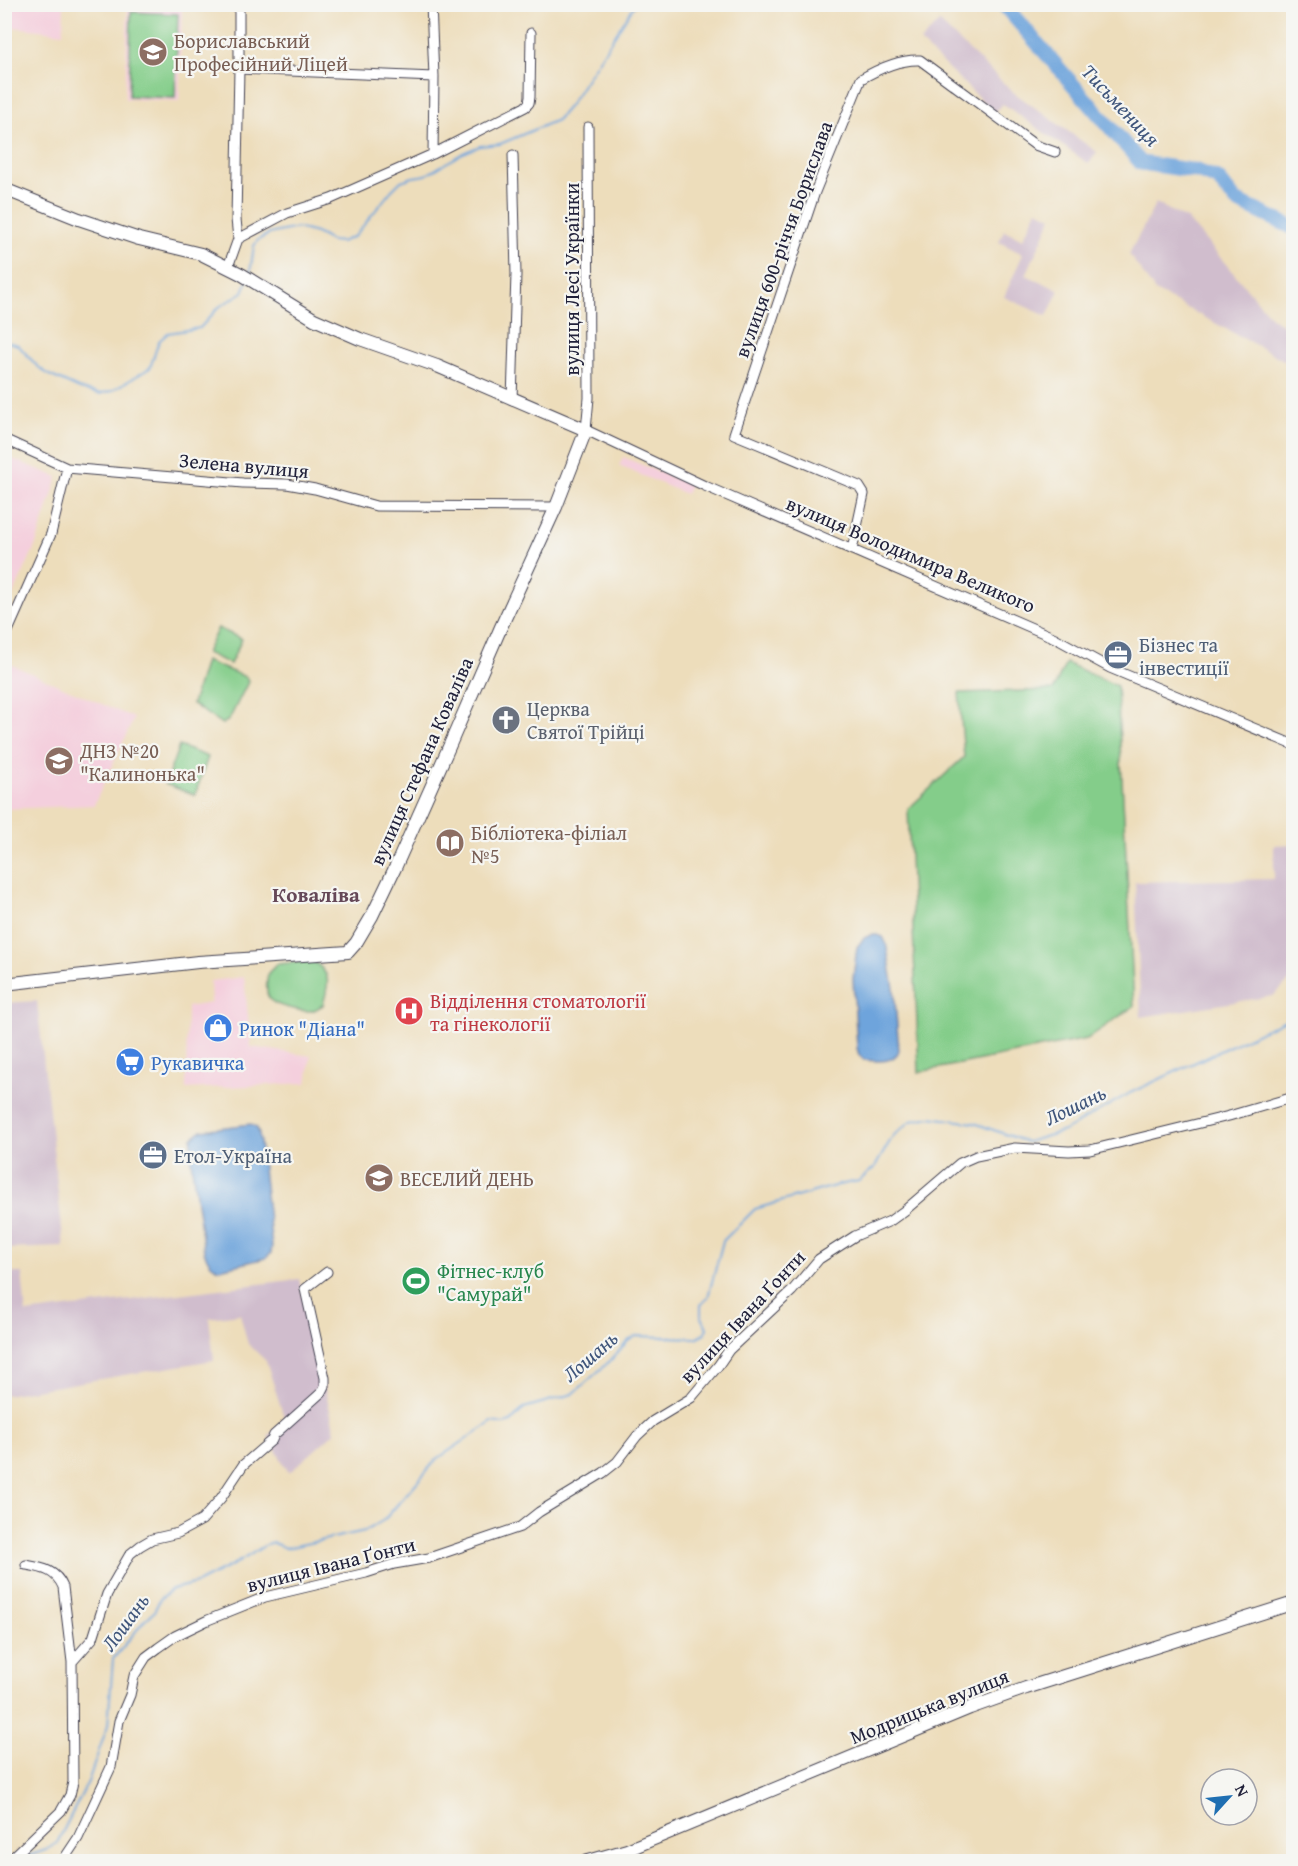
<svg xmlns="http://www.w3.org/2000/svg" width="1298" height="1866" font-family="'Gentium Book Plus',serif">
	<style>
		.built { fill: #f4cfdd }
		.industrial { fill: #d0bdcd }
		.green { fill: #84cd8a; stroke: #537862; stroke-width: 1.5 }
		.water { fill: #6ea4dc; stroke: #48638c; stroke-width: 1.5 }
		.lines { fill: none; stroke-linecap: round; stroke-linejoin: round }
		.stream { stroke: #6ea4dc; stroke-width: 2 }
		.river { stroke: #6ea4dc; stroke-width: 15 }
		.minor-casing { stroke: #403e4e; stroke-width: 11 }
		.tertiary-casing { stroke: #403e4e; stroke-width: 14 }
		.minor { stroke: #fff; stroke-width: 9 }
		.tertiary { stroke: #fff; stroke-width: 12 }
		.labels { text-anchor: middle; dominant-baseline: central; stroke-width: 4.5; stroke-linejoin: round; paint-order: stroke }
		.education-label { font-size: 20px; fill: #785e54; stroke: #f6f6f2; text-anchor: start }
		.street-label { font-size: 20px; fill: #22223b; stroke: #f6f6f2 }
		.service-label { font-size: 20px; fill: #4e5e75; stroke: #f6f6f2; text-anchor: start }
		.worship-label { font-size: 20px; fill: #5b616d; stroke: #f6f6f2; text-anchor: start }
		.health-label { font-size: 20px; fill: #be3a42; stroke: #f6f6f2; text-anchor: start }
		.shop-label { font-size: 20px; fill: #366cbe; stroke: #f6f6f2; text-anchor: start }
		.leisure-label { font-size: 20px; fill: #27864d; stroke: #f6f6f2; text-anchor: start }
		.water-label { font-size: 21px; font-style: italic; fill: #40567b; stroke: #f6f6f2 }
		.neighbourhood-label { font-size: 21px; font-weight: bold; fill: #654858; stroke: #f6f6f2 }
	</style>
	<rect width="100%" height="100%" fill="#f6f6f2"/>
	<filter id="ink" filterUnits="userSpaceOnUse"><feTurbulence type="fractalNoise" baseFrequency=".0167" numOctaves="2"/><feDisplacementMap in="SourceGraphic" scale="12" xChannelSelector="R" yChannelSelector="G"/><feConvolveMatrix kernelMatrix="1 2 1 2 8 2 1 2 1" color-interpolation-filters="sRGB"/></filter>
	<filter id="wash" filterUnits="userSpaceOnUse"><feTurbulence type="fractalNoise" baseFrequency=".008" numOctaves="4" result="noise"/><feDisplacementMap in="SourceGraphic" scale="24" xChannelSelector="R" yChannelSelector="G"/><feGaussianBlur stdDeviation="1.35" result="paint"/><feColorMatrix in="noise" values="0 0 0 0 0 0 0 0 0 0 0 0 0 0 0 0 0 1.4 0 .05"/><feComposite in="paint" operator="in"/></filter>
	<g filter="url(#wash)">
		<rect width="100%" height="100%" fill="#edddbb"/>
		<path class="built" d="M5,4l59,1 -1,28 -58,-7z
			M128,5h54l-3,96 -54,-2z
			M5,456l53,21 -22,67 -31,70z
			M623,457l67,28 -4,9 -67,-28z
			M5,662l129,56 -40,87 -89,4z
			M244,977l7,70 60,9 -4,27 -121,6 1,-82 24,-4 -1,-22z"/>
		<path class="industrial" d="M939,22l74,70 84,60 -8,12 -86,-60 -9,8 -74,-70z
			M1156,203l32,17 85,99 20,11v35l-138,-74 -26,-37z
			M1037,210l15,7 -26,58 33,15 -12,26 -43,-19 19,-43 -24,-12 5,-12 19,9z
			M1293,844v134l-20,18 -132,21 -6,-135 139,-3v-34z
			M37,1001l27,246 -59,2v-246z
			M5,1273h17l4,40 273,-34 36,153 -46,41 -21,-37 17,-16 -19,-59 -18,-17 -8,-30 -31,4 5,42 -209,35z"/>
		<path class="green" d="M131,12l47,2 -3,84 -46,-2z
			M218,628l24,11 -12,25 -24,-11z
			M205,661l41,16 2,5 -19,38 -7,4 -30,-20z
			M1066,663l51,23 17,320 -47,33 -168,33 -11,-263 56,-52 -5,-64 94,-3z
			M179,746l29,11 -13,38 -30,-11z
			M313,961c20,13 15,24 10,44 -4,2 -8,6 -13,6 -9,0 -38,-5 -41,-13 -4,-7 -2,-17 -1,-25l9,-9z"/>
		<path class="water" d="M873,934l10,3 3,6 8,45 5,63c-6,13 -23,10 -35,9l-5,-5 -2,-7 -4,-69 4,-32 7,-9z
			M251,1124l6,4 2,6 13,112 -1,7 -5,5 -46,11c-10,-3 -12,-8 -16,-18l-14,-97 2,-16 10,-8z"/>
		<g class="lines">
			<path class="stream" d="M250,273l4,-27 4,-6 11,-6 28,-6 19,5 15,8 10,1 14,-6 36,-45 10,-10 12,-4 13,-2 37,-22 17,-7 20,-2 57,-24 12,-14 66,-102
				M4,341l14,4 19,21 12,9 31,14 19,5 13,-3 38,-23 9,-27 9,-8 32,-5 19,-21 24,-15 4,-10
				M22,1862l3,-5 21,-7 11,-7 31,-61 20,-57 5,-66 32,-39 9,-8 6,-13 12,-10 25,-6 43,-22 24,-15 10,-3 12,5 79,-17 19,-11 53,-61 55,-37 11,2 8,-2 13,-14 49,-14 38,-34 17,-19 8,-5 60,2 8,-4 3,-6 -6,-13v-10l7,-8 15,-56 32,-32 83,-24 21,-4 16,-14 18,-31 18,-15 19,-4 44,6 53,19 37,-11 66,-38 164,-77"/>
			<path class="river" d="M1003,4l138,159 56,8 21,8 18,22 58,27"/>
		</g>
	</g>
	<g filter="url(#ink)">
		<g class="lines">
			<g class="minor-casing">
				<path id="minor" d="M431,4l3,73 -1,77
					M239,69l195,8
					M588,127l1,271 -3,32 119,56 350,152 55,30 184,77
					M238,239l49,-26 44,-14 102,-45 92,-47 4,-4 1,-6 1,-64
					M228,267l10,-28 -2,-20 3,-150v-65
					M512,400l4,-126 -3,-119
					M4,439l63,29 176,15 44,1 28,5 61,17 180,1
					M852,550l12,-56 -5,-8 -125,-52 81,-242 46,-113c17,-10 39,-20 59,-19l115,85 20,7
					M4,640l47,-106 16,-66
					M72,1662l21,-24 14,-44 23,-40 10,-8 12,-7 26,-6 24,-13 19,-22 22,-33 29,-25 2,-5 48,-43 3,-6v-8l-20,-89 22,-17
					M8,1862l53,-51 9,-16 3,-13 -1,-120 -9,-75c-7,-17 -20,-19 -37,-22
					M62,1862l16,-24 33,-71 8,-46 11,-26 4,-19 12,-19 12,-9 17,-12 33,-16 57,-23 101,-24 28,-9 35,-6 91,-31 19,-15 64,-39 14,-11 20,-26 16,-15 38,-23 27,-32 11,-16 63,-59 27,-32 36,-23 35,-15 14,-10 56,-48 16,-7 39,-8 54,3 21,-1 139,-34 65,-19"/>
			</g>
			<g class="tertiary-casing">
				<path id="tertiary" d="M4,189l75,30 60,20 62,15 40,20 73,45 46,20 77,27 149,64 -30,77 -55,120 -52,120 -54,121 -23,48 -16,27 -8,9 -150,10 -194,22
					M585,1862l42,-12 343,-142 56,-20 268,-85"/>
			</g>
			<use href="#minor" class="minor"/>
			<use href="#tertiary" class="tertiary"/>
		</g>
	</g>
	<defs>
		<g id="university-disc" transform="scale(1.5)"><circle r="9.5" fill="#8d6e63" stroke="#f6f6f2"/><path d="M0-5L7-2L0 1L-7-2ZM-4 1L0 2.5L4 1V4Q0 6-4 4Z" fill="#fff"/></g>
		<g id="office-disc" transform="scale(1.5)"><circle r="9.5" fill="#5c6f8a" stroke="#f6f6f2"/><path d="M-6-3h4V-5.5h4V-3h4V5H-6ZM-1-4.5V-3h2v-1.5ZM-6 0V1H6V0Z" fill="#fff"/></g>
		<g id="church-disc" transform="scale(1.5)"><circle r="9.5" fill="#6b7280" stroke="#f6f6f2"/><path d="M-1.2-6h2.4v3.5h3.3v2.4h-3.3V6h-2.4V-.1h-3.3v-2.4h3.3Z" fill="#fff"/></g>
		<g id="school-disc" transform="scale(1.5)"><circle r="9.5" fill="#8d6e63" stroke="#f6f6f2"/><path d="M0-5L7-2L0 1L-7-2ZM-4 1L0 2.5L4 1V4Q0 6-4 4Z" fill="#fff"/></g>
		<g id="library-disc" transform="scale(1.5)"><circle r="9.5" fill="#8d6e63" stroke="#f6f6f2"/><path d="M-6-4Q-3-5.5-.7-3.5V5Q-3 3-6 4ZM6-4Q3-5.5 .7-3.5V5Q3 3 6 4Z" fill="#fff"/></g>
		<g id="hospital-disc" transform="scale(1.5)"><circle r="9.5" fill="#e0444e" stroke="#f6f6f2"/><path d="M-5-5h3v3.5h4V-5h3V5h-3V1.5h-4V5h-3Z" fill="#fff"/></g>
		<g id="shop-disc" transform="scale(1.5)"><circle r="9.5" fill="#3f7fe0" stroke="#f6f6f2"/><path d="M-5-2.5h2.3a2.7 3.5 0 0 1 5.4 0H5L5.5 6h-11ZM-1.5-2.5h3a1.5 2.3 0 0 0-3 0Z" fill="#fff"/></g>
		<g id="supermarket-disc" transform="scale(1.5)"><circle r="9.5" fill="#3f7fe0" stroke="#f6f6f2"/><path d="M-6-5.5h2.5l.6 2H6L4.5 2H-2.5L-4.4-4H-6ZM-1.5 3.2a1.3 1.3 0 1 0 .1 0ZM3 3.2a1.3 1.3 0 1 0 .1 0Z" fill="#fff"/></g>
		<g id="stadium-disc" transform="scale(1.5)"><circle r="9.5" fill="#2e9e5b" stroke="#f6f6f2"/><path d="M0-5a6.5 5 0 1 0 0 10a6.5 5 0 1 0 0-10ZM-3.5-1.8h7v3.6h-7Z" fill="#fff"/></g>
	</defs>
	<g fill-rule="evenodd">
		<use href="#university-disc" x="153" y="52"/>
		<use href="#office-disc" x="1118" y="655"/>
		<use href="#church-disc" x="506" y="720"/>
		<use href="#school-disc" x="59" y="761"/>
		<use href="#library-disc" x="450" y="843"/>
		<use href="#hospital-disc" x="409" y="1011"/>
		<use href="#shop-disc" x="218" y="1028"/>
		<use href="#supermarket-disc" x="130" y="1062"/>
		<use href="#office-disc" x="153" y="1155"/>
		<use href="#school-disc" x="379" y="1178"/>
		<use href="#stadium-disc" x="416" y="1281"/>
	</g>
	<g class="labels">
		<g class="education-label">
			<text x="174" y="40">Бориславський<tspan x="174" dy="23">Професійний Ліцей</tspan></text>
			<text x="80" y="750">ДНЗ №20<tspan x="80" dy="23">"Калинонька"</tspan></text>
			<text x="471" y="832">Бібліотека-філіал<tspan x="471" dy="23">№5</tspan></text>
			<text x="400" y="1178">ВЕСЕЛИЙ ДЕНЬ</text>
		</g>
		<g class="street-label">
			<text transform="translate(783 239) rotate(-70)">вулиця 600-річчя Борислава</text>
			<text transform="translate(571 279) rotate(-90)">вулиця Лесі Українки</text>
			<text transform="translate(244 465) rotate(5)">Зелена вулиця</text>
			<text transform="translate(911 554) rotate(23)">вулиця Володимира Великого</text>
			<text transform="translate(421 761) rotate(-66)">вулиця Стефана Коваліва</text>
			<text transform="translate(742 1316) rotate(-47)">вулиця Івана Ґонти</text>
			<text transform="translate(331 1564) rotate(-14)">вулиця Івана Ґонти</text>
			<text transform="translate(929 1706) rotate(-22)">Модрицька вулиця</text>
		</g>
		<g class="service-label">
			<text x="1139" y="644">Бізнес та<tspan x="1139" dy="23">інвестиції</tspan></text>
			<text x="174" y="1155">Етол-Україна</text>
		</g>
		<g class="worship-label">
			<text x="527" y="708">Церква<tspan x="527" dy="23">Святої Трійці</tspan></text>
		</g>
		<g class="health-label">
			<text x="430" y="1000">Відділення стоматології<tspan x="430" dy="23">та гінекології</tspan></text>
		</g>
		<g class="shop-label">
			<text x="239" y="1028">Ринок "Діана"</text>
			<text x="151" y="1062">Рукавичка</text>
		</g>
		<g class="leisure-label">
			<text x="437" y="1270">Фітнес-клуб<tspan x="437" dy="23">"Самурай"</tspan></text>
		</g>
		<g class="water-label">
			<text transform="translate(1121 105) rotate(47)">Тисьмениця</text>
			<text transform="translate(1075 1105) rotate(-26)">Лошань</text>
			<text transform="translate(590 1356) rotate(-41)">Лошань</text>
			<text transform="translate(125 1622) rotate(-54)">Лошань</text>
		</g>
		<g class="neighbourhood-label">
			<text x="316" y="894">Коваліва</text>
		</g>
	</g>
	<rect width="1298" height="1866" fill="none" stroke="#f6f6f2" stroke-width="24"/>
	<g transform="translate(1229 1797) rotate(63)"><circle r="28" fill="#f6f6f2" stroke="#a1a1a9" stroke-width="1.5"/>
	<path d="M0-4.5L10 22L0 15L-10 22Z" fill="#1f6fb2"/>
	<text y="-9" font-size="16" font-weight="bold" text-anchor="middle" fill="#22223b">N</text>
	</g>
</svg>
